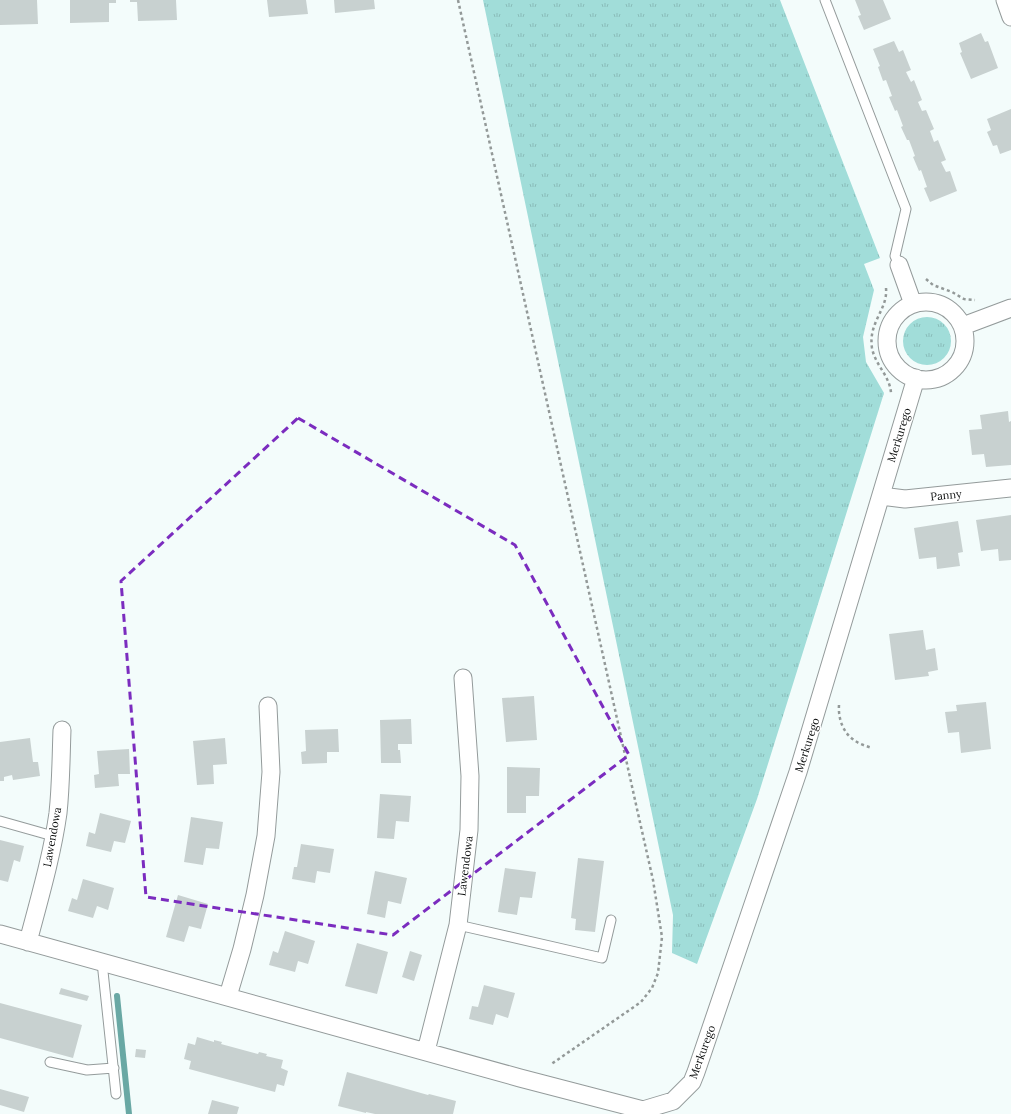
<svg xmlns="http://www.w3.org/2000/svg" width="1011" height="1114" font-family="Lora,serif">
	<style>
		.grass { fill: url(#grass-tufts) }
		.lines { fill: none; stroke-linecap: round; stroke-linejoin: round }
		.stream { stroke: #69a8a4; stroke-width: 6 }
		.building { fill: #c8d1d0 }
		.service-casing { stroke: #949b9b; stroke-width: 11 }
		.minor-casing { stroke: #949b9b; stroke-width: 19 }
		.path { stroke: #939998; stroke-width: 2.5; stroke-dasharray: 3 3; stroke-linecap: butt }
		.service { stroke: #fff; stroke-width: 9 }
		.minor { stroke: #fff; stroke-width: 17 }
		.marked { fill: none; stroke: #7b2cbf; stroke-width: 3; stroke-dasharray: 8 5; stroke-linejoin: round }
		.labels { text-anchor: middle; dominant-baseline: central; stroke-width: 3; stroke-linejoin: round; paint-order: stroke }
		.street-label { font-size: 11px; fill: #0d0f0f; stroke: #fff }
	</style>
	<defs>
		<pattern id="grass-tufts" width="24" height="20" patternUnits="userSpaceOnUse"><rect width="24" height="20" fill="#a1ddd9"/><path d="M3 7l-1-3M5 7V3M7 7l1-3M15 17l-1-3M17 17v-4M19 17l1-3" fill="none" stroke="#89bcb9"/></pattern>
	</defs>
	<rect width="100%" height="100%" fill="#f3fcfb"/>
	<path class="grass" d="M483,0h297l100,258 -16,6 10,26 -11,47 3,25 18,31 -127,406 -60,165 -25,-11 1,-38z
		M903 341a24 24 0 1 1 48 0a24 24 0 1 1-48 0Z"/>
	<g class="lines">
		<path class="stream" d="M117,996l12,118"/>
	</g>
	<path class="building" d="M0,0h37l1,24 -38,1z
		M70,0h46v3h-7v19l-39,1z
		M130,0h46l1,20 -39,1 -1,-19h-7z
		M267,0h39l2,14 -39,3z
		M334,0h40l1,9 -40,4z
		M855,0h28l8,19 -27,11 -6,-14 3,-1z
		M981,33l4,9 3,-1 10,27 -27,11 -11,-26 2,-1 -3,-9z
		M894,41l5,11 4,-2 8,20 -5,2 5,10 3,-2 8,20 -4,2 4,9 4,-1 8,19 -4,2 4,11 4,-2 8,20 -5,2 5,10 4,-1 7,20 -27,11 -6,-14 3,-1 -6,-17 -2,1 -6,-14 2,-1 -6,-16h-2l-6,-13 2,-1 -6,-16 -2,1 -6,-14 3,-1 -6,-16 -3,1 -5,-14 2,-1 -7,-17z
		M1011,109v41l-11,4 -3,-9 -4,1 -6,-14 4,-2 -4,-11z
		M1008,411l1,11 2,-1v44l-25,2 -2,-13 -12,1 -3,-25 13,-1 -2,-14z
		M1011,515v45l-12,1 -1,-12 -17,2 -5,-31z
		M958,521l5,31 -5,1 2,13 -23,3 -1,-12 -17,2 -5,-31z
		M923,630l3,20 9,-2 3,22 -10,2 1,4 -34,4 -6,-46z
		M534,696l3,44 -31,2 -4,-44z
		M986,702l5,47 -30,4 -2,-21 -11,1 -3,-21 12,-1 -1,-6z
		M411,719l1,25h-14v6h2l1,13h-20l-1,-43z
		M338,729l1,23h-12v11l-25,1 -1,-12 5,-1 -1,-21z
		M30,738l3,24h5l2,14 -27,4 -1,-5 -8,2v4h-4v-39z
		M225,738l2,26 -14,1 1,19 -17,1 -4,-44z
		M129,749l1,25h-12l1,12 -24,2 -1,-13 5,-1 -2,-23z
		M507,767l33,1 -1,28h-13v17h-19z
		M380,794l31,2 -2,26 -13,-1 -2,18 -17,-1z
		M100,813l31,8 -6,22 -11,-2 -3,11 -25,-6 3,-14 6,2z
		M191,817l32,5 -4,27 -13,-1 -3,17 -19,-3z
		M0,840l24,6 -4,16 -6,-2 -6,22 -8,-2z
		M301,844l33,5 -4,24 -13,-2 -2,12 -23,-4 2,-12h3z
		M578,858l26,3 -9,71 -20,-2 1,-11 -5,-1z
		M505,868l31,4 -4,26 -12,-1 -3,18 -19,-3z
		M375,871l32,7 -6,26 -13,-3 -3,17 -18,-4z
		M83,879l31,9 -6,22 -11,-4 -4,12 -25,-7 4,-13 5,2z
		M178,895l30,9 -7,25 -12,-3 -5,16 -18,-5z
		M285,931l30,10 -7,23 -10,-3 -3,11 -26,-7 4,-14 5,2z
		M357,943l31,9 -11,42 -32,-8z
		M410,951l12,4 -8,26 -12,-4z
		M484,985l31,8 -7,25 -12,-4 -3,11 -24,-6 3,-13 6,1z
		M61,988l28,8 -2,5 -28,-7z
		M0,1003l82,22 -9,33 -73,-20z
		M197,1037l17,5v-2l8,2 -1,2 37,10 1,-2 8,2 -1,2 17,4 -2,8 7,3 -4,15 -7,-2 -2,8 -86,-23 2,-8 -7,-2 4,-16 7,2z
		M136,1049l10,1 -1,8 -10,-1z
		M347,1072l81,23 1,-1 27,7 -3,13h-78l-9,-2v1l-28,-7z
		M0,1089l29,8 -5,15 -24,-7z
		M212,1100l27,7 -2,7h-29z"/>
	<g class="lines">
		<g class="service-casing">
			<path id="service" d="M825,0l81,209 -11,47 4,9
				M0,821l53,15
				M458,925l144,33 9,-38
				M102,962l14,132
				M50,1062l37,8 27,-2"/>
		</g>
		<g class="minor-casing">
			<path id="minor" d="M1005,0l6,17
				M899,265l14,39
				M887 341a39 39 0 1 1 78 0a39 39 0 1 1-78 0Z
				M963,326l48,-18
				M881,496l24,3 106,-11
				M0,934l520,144 123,32 30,-9 19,-19 4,-10 102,-300 118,-394
				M28,942c11,-42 24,-86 30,-129 3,-28 3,-56 4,-83
				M228,996l14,-47 13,-54 11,-59 5,-64 -3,-66
				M426,1051l32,-126 11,-95 1,-54 -7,-98"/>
		</g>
		<path class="path" d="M458,0l179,809 16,71 9,57 -4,36 -6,15 -11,14 -91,63
			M926,279l7,6 19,7 12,7 11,1
			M886,288c2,22 -18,34 -14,60 3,17 18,28 19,45
			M839,705c-1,13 4,28 15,35 5,4 12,6 18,8"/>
		<use href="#service" class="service"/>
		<use href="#minor" class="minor"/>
	</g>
	<path class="marked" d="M298,418l217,127 114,210 -236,180 -247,-38 -25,-316z"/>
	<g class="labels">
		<g class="street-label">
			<text transform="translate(899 435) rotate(-73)">Merkurego</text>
			<text transform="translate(946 495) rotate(-6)">Panny</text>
			<text transform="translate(807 745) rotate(-72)">Merkurego</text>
			<text transform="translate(52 837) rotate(-80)">Lawendowa</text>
			<text transform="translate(465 866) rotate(-83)">Lawendowa</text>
			<text transform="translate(702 1052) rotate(-70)">Merkurego</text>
		</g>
	</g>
</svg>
